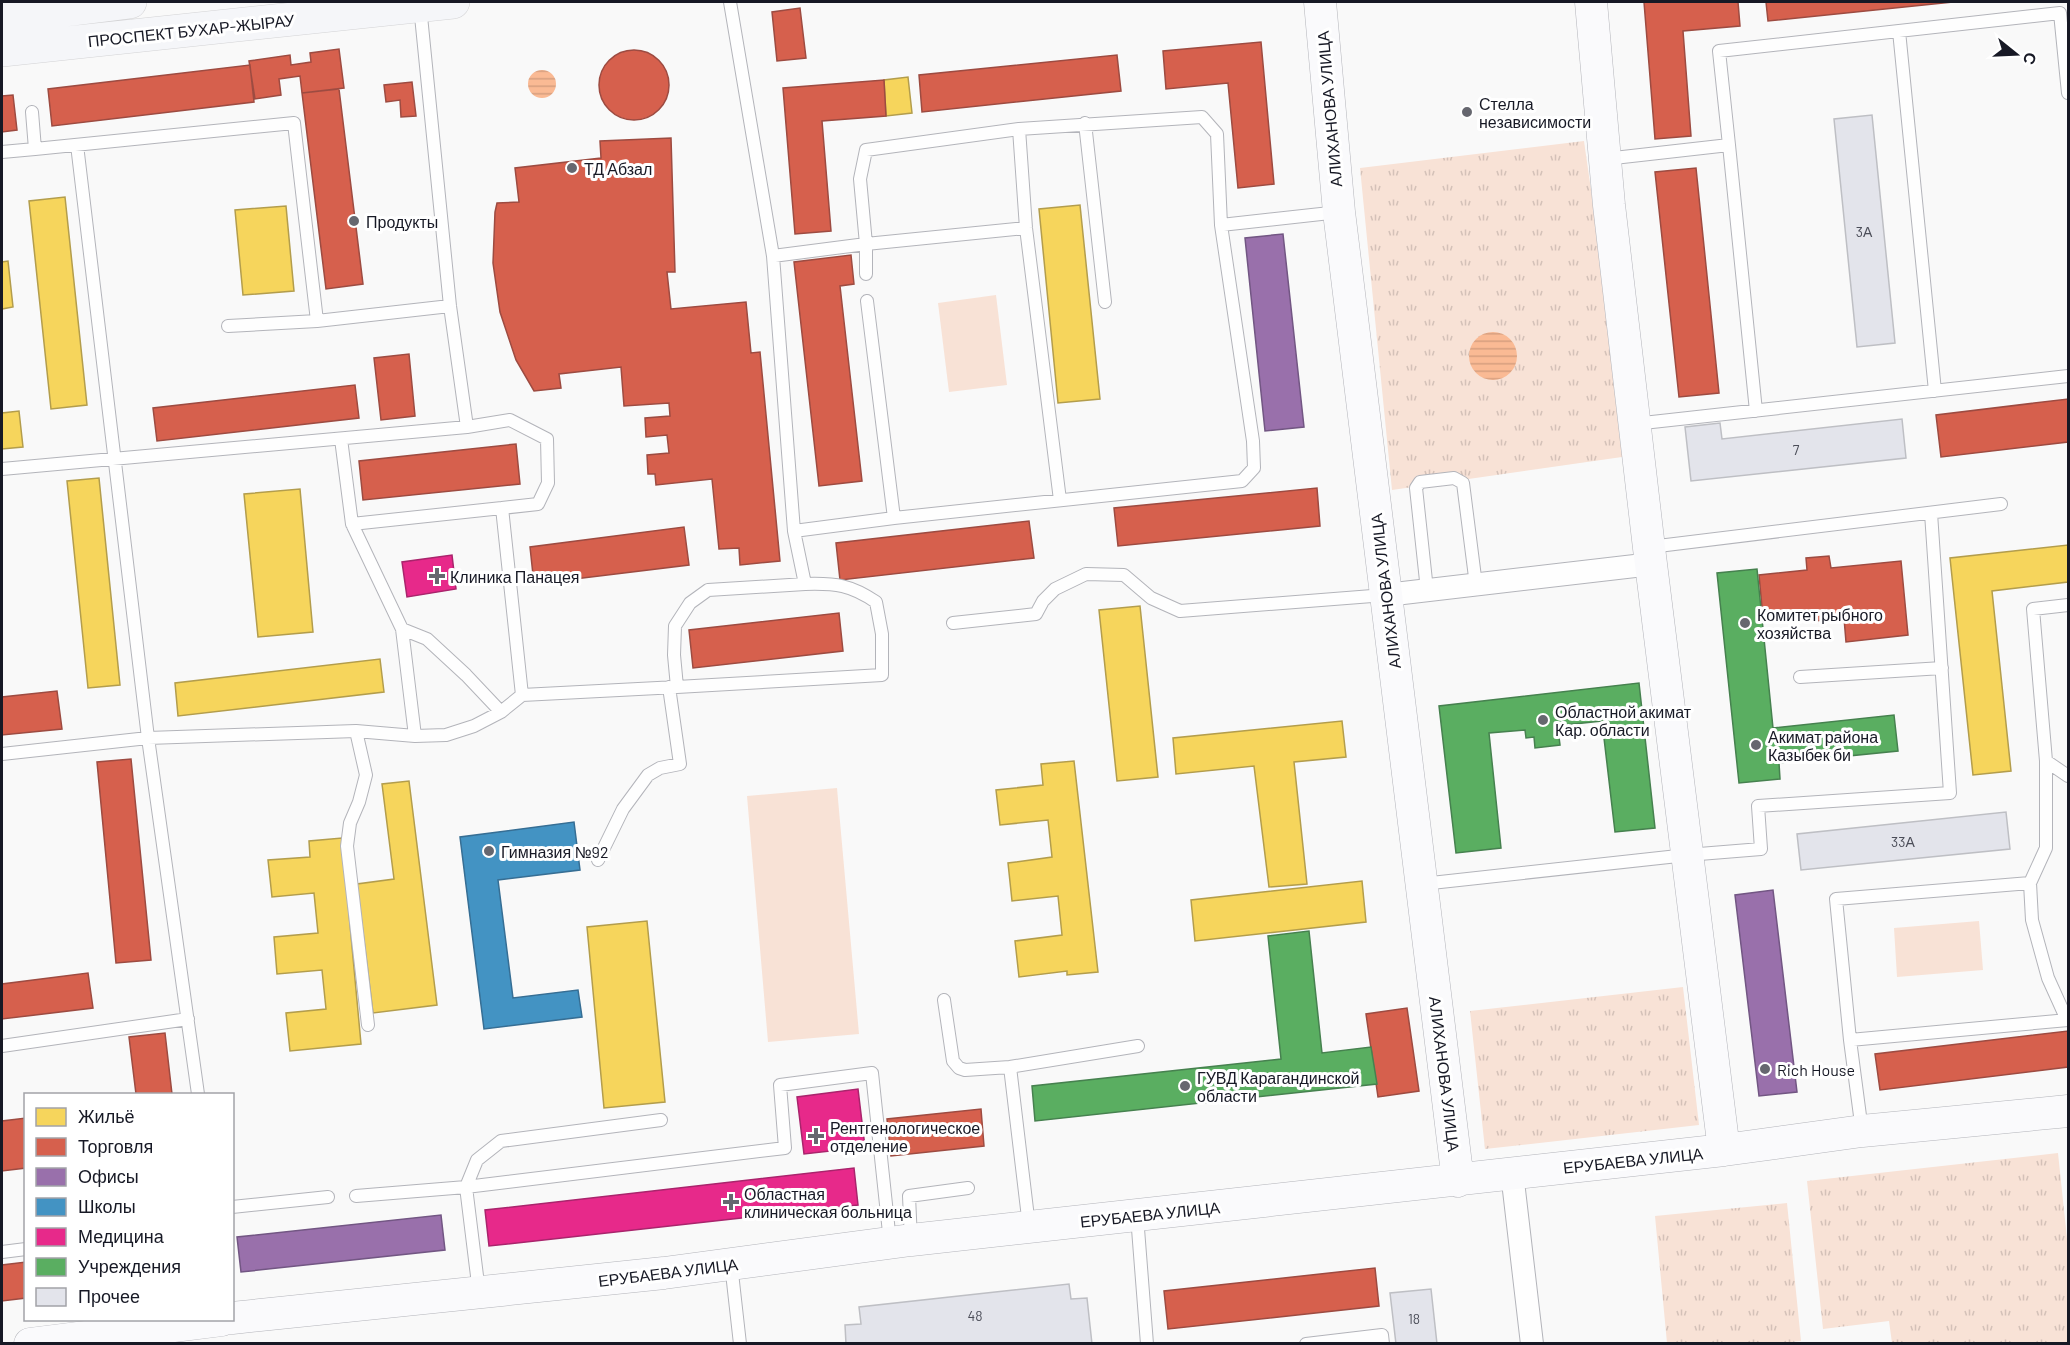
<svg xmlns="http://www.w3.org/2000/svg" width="2070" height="1345" font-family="Barlow,sans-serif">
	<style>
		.grass { fill: url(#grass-tufts) }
		.pitch { fill: #f8e2d6 }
		.water { fill: url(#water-rules) }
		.homes { fill: #f6d55c; stroke: #b39d4c; stroke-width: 1.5 }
		.shops { fill: #d6604d; stroke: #9d4b41; stroke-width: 1.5 }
		.offices { fill: #9970ab; stroke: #725683; stroke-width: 1.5 }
		.schools { fill: #4393c3; stroke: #366e94; stroke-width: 1.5 }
		.health { fill: #e7298a; stroke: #a9246c; stroke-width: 1.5 }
		.public { fill: #5aae61; stroke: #46814f; stroke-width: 1.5 }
		.building { fill: #e3e4eb; stroke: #bebfc4; stroke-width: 1.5 }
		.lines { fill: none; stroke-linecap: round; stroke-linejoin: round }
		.lane-casing { stroke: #b3b4ba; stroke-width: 14 }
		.street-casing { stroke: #b3b4ba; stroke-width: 24 }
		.secondary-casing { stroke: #b3b4ba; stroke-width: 33 }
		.primary-casing { stroke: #d3d3d5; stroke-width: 34 }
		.lane { stroke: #fefefe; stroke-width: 12 }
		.street { stroke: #fefefe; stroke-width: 22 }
		.secondary { stroke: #fafafc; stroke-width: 32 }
		.primary { stroke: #f5f6f9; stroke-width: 33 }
		.poi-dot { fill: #66676f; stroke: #fff; stroke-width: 2 }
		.labels { text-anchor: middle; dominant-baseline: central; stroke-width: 6; stroke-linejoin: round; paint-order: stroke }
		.number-label { font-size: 14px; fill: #4b4d58 }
		.street-label { font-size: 16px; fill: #171925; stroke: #fff }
		.poi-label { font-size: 16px; fill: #171925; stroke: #fff; text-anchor: start }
	</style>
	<defs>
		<pattern id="grass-tufts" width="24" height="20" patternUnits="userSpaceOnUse" patternTransform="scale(1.5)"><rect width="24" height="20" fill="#f8e2d6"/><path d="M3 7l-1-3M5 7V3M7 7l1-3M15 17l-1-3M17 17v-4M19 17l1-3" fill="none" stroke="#d4c1b8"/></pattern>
		<pattern id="water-rules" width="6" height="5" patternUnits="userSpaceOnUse" patternTransform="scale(1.5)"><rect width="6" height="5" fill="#faba94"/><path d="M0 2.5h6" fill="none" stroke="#d69f7f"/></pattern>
	</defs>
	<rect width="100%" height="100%" fill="#f9f9f9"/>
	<path class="grass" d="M1584,141l45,315 -237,34 -32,-322z
		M1683,987l16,138 -214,24 -15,-138z
		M2058,1153l10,95v95h-176l-3,-22 -66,8 -16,-148z
		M1787,1203l14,138 -29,3 -105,-1 -12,-127z"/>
	<path class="pitch" d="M996,295l11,90 -58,7 -11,-89z
		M837,788l22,246 -91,8 -21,-246z
		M1979,921l4,49 -86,7 -3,-49z"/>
	<path class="water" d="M528 84a14 14 0 1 1 28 0a14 14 0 1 1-28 0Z
		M1469 356a24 24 0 1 1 48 0a24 24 0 1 1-48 0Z"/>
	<path class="homes" d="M908,77l4,36 -26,3 -2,-36z
		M65,197l22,208 -36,4 -22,-208z
		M1080,205l20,194 -42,4 -19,-194z
		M286,206l8,85 -51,4 -8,-85z
		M8,261l5,46 -11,2v-47z
		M19,411l4,36 -21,2v-36z
		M99,478l21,207 -32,3 -21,-207z
		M300,489l13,143 -55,5 -14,-143z
		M2068,545v37l-76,9 19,180 -38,4 -23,-217z
		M1140,606l18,171 -41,4 -18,-171z
		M380,659l4,33 -206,24 -3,-33z
		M1342,721l4,36 -52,5 13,122 -38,3 -15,-121 -78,8 -3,-36z
		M1074,761l24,211 -31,3v-4l-48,6 -4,-36 47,-6 -4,-39 -46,5 -4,-38 44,-6 -4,-37 -48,5 -4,-35 47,-5 -2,-21z
		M409,781l28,224 -64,8 -16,-129 37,-5 -12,-95z
		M342,838l19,206 -71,7 -4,-38 40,-4 -4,-39 -45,4 -3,-37 44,-4 -4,-40 -42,4 -4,-37 42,-3 -1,-16z
		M1362,881l4,41 -171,19 -4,-41z
		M647,921l18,181 -61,6 -17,-181z"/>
	<path class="shops" d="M1644,2h94l2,24 -57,5 8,105 -36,3z
		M1766,2h187l-185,19z
		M800,8l6,50 -29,3 -5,-49z
		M1261,42l13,142 -36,4 -10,-105 -62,6 -3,-38z
		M339,49l5,39 -42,5 -2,-17 -21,3 2,16 -26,4 -6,-38 41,-6 1,10 20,-3 -1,-9z
		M599 85a35 35 0 1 1 70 0a35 35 0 1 1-70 0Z
		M1117,55l4,36 -199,21 -3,-37z
		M250,65l4,37 -202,24 -4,-37z
		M884,80l2,36 -64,5 9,110 -36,3 -12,-146z
		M412,82l4,34 -15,1 -1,-17 -14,2 -2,-17z
		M339,89l24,195 -37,5 -24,-196z
		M13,95l4,35 -15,2v-36z
		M671,138l4,134h-8l4,37 75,-7 5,51 9,-1 20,209 -40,4 -1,-17 -20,1 -7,-70 -56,6 -1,-11h-7l-1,-19 22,-2 -2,-18 -21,2 -1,-19 25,-2 -1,-13 -45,3 -3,-39 -62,7 2,14 -27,3 -18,-31 -16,-48 -7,-49 2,-51 2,-9 22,-1 -4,-34 86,-10 -1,-17z
		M1696,168l23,225 -40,4 -24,-225z
		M851,255l3,29 -14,2 22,195 -43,5 -25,-224z
		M409,354l6,62 -34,4 -7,-62z
		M355,385l4,33 -202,23 -4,-33z
		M2068,399v43l-127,15 -5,-42z
		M516,444l4,40 -157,16 -4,-39z
		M1317,488l3,38 -202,20 -4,-38z
		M1029,521l5,37 -194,22 -4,-37z
		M684,527l5,38 -155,19 -4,-37z
		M1829,556l2,12 70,-7 7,74 -62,7 -2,-24 -39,4 -1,-9 -41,5 -4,-43 48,-5 -1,-12z
		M839,613l4,38 -150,17 -4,-38z
		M57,691l5,38 -60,6v-38z
		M131,759l20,201 -35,3 -19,-201z
		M88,973l5,35 -91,11v-35z
		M1407,1008l12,83 -41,6 -12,-83z
		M2068,1031v36l-188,23 -5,-36z
		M165,1033l7,61h-36l-7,-57z
		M981,1109l3,37 -93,10 -4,-37z
		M26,1118v50l-24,3v-50z
		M26,1262v36l-24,3v-36z
		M1375,1268l4,38 -211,23 -4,-38z"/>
	<path class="offices" d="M1283,234l21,193 -39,4 -20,-193z
		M1773,890l24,202 -38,4 -24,-201z
		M441,1215l4,35 -204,22 -4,-35z"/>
	<path class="schools" d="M574,822l6,48 -82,10 15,118 65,-8 4,27 -98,12 -24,-192z"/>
	<path class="health" d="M452,555l4,34 -49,8 -5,-35z
		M858,1089l7,58 -61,7 -7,-57z
		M854,1168l4,37 -369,41 -4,-36z"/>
	<path class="public" d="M1757,569l16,159 121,-13 4,36 -119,12 1,16 -41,4 -22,-210z
		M1639,683l16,145 -40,4 -13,-111 -37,4 1,11 -7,1 1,8 -25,3 -1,-11 -8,1 -1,-8 -36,3 12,115 -45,5 -17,-147z
		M1309,931l13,122 49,-6 6,37 -342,37 -3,-35 249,-27 -13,-123z"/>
	<path class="building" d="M1872,115l23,228 -38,4 -23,-228z
		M1902,419l4,39 -215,23 -6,-54 35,-4 2,16z
		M2006,812l4,37 -209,21 -4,-36z
		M1069,1284l2,15 16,-1 5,46h-246l-1,-19 16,-1 -2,-17z
		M1431,1289l6,55h-41l-6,-51z"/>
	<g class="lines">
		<g class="lane-casing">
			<path id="lane" d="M420,6l30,300 17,121
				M1899,31l36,360
				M1085,123l20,179
				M77,145l71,593 50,356
				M1729,145l27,266
				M35,149l259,-26 23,198 133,-15
				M2,152l33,-3 -3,-37
				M1605,159l124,-14 -10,-94 341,-38 8,80
				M1221,225l118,-13
				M773,256l93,-12 -6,-65 6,-29 153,-21 7,99 34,272
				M866,274v-30l160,-16
				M867,301l27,217
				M228,326l89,-5
				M1634,424l434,-48
				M341,439l11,85 150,-16
				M2,469l465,-42 43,-7 37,19 1,44 -10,21 -36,4 20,187
				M352,524l50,105 25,10 39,36 35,37
				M794,531l100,-13 348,-37 12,-13 -1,-27 -32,-216 -4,-91 -15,-17 -183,12
				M1650,547l351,-43
				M1427,590l-11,-102 4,-6 34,-4 9,5 13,102
				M2068,605l-35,4 13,152 22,15
				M953,623l83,-9 7,-13 12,-12 31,-15 38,1 27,23 29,13 205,-16
				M402,629l13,107
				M1800,677l142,-9
				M677,687l205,-12v-41l-6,-32c-25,-17 -40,-19 -71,-18l-11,-53 -21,-275 -43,-254
				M356,731l10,44 -7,27 -9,21 -3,23 21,179
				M2,754l146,-16 208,-7 59,5 31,-1 28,-9 27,-14 21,-17 155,-8 -3,-32 1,-29 15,-23 18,-13 97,-6
				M598,860l25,-51 25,-34 12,-7 20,-4 -11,-77
				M2030,883l16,-35v-87
				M1422,884l265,-29 74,-6 -3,-43 192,-13 -19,-280
				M944,1000l9,61 6,7 6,2 45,-3
				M1850,1040l-14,-141 194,-16 2,37 16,58 19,42
				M2,1046l186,-27
				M661,1120l-160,21 -24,19 -11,27 319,-39 -5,-63 92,-12 18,169
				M1862,1131l-12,-91 218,-20
				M356,1196l110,-9 13,105
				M232,1207l96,-10
				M1137,1216l10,128
				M1029,1226l-19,-159 128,-21
				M911,1240l-2,-44 59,-8
				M2,1252l24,-3
				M731,1264l9,80
				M1306,1344l76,-9 1,9"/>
		</g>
		<g class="street-casing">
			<path id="street" d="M1386,595l266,-31
				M1512,1173l20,171"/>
		</g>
		<g class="secondary-casing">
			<path id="secondary" d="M1320,2l19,210 119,969
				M1591,2l18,203 40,343 75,602
				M232,1318l432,-45 247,-33 813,-90 138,-19 206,-20
				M30,1344l192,-24"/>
		</g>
		<g class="primary-casing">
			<path id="primary" d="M2,18l128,-16
				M2,50l451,-48"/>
		</g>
		<use href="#lane" class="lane"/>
		<use href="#street" class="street"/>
		<use href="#secondary" class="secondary"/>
		<use href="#primary" class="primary"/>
	</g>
	<g class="poi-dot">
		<circle cx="1467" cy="112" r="6"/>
		<circle cx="572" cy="168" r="6"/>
		<circle cx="354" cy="221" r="6"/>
		<path d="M434 567h6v6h6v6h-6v6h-6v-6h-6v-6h6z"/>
		<circle cx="1745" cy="623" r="6"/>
		<circle cx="1543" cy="720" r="6"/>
		<circle cx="1756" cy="745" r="6"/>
		<circle cx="489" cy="851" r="6"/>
		<circle cx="1765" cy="1069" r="6"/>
		<circle cx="1185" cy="1086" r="6"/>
		<path d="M813 1127h6v6h6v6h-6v6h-6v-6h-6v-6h6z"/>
		<path d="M728 1193h6v6h6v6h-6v6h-6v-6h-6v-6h6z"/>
	</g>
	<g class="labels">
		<g class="number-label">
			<text x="1864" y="231">3А</text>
			<text x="1796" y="449">7</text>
			<text x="1903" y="841">33А</text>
			<text x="975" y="1315">48</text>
			<text x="1414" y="1318">18</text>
		</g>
		<g class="street-label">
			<text transform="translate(191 30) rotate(-6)">ПРОСПЕКТ БУХАР-ЖЫРАУ</text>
			<text transform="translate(1329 109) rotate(-95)">АЛИХАНОВА УЛИЦА</text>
			<text transform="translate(1385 591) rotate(-97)">АЛИХАНОВА УЛИЦА</text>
			<text transform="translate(1445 1074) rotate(83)">АЛИХАНОВА УЛИЦА</text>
			<text transform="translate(1633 1160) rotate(-6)">ЕРУБАЕВА УЛИЦА</text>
			<text transform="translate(1150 1214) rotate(-6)">ЕРУБАЕВА УЛИЦА</text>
			<text transform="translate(668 1272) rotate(-7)">ЕРУБАЕВА УЛИЦА</text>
		</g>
		<g class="poi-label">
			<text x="1479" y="103">Стелла<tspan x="1479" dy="18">независимости</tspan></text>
			<text x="584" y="168">ТД Абзал</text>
			<text x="366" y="221">Продукты</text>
			<text x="450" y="576">Клиника Панацея</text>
			<text x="1757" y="614">Комитет рыбного<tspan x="1757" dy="18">хозяйства</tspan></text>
			<text x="1555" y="711">Областной акимат<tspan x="1555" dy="18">Кар. области</tspan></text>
			<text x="1768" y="736">Акимат района<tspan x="1768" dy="18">Казыбек би</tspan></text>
			<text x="501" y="851">Гимназия №92</text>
			<text x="1777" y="1069">Rich House</text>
			<text x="1197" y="1077">ГУВД Карагандинской<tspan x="1197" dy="18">области</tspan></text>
			<text x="830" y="1127">Рентгенологическое<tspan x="830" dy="18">отделение</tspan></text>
			<text x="744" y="1193">Областная<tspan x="744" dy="18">клиническая больница</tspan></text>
		</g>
	</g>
	<rect width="2070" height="1345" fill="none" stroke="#171925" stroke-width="6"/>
	<rect x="24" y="1093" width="210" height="228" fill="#ffffff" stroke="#a2a3a8" stroke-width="1.5"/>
	<rect x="36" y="1108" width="30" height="18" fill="#f6d55c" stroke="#a2a3a8" stroke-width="1.5"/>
	<text x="78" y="1123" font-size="18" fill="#171925">Жильё</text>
	<rect x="36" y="1138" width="30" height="18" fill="#d6604d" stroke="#a2a3a8" stroke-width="1.5"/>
	<text x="78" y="1153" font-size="18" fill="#171925">Торговля</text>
	<rect x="36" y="1168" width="30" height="18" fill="#9970ab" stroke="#a2a3a8" stroke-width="1.5"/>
	<text x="78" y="1183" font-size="18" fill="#171925">Офисы</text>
	<rect x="36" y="1198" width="30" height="18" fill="#4393c3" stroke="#a2a3a8" stroke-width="1.5"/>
	<text x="78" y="1213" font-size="18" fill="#171925">Школы</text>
	<rect x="36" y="1228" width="30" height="18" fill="#e7298a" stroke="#a2a3a8" stroke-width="1.5"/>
	<text x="78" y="1243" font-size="18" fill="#171925">Медицина</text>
	<rect x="36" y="1258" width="30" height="18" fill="#5aae61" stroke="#a2a3a8" stroke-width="1.5"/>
	<text x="78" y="1273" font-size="18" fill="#171925">Учреждения</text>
	<rect x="36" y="1288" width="30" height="18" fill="#e3e4eb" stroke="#a2a3a8" stroke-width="1.5"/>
	<text x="78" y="1303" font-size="18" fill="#171925">Прочее</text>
	<g transform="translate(2016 54) rotate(108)" stroke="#ffffff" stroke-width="4.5" paint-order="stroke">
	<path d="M0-4.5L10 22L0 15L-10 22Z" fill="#171925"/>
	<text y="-9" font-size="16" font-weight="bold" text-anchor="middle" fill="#171925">С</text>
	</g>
</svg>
